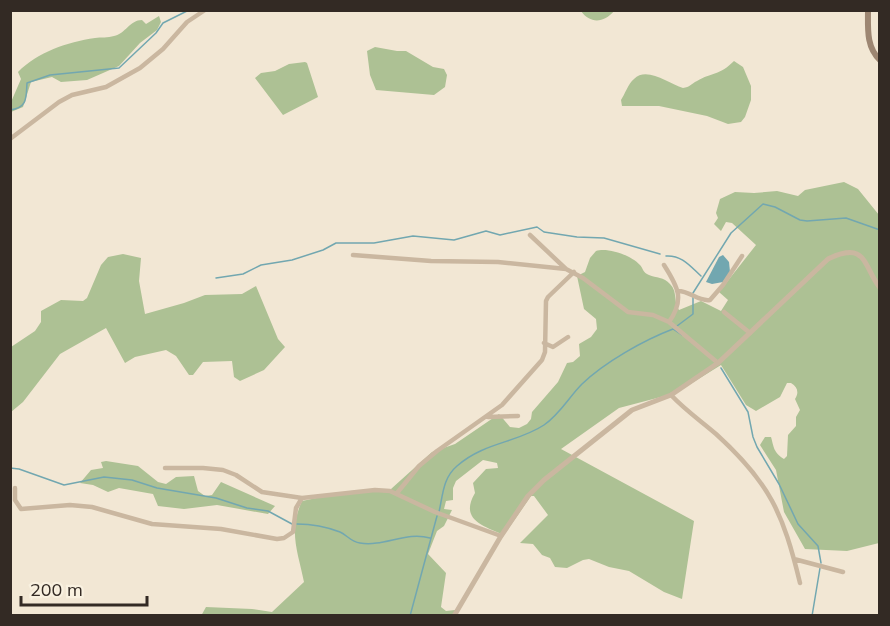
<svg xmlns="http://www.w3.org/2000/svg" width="890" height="626" font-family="Mulish,sans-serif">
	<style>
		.green { fill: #adc194 }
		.water { fill: #72a7b0 }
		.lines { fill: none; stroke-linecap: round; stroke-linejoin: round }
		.stream { stroke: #72a7b0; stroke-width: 1.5 }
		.minor { stroke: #cab7a0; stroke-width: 4.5 }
		.tertiary { stroke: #cab7a0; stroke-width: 5 }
		.secondary { stroke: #9d8672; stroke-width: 6 }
	</style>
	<rect width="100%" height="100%" fill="#f2e7d4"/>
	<path class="green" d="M581,11h33c-10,12 -24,13 -33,0z
		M159,16l2,6 -4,8 -17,13 -21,23 -32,14 -26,2 -9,-5 -21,5 -8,25 -12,5v-10l10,-23 -3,-7c20,-20 49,-30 77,-34 6,-1 13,0 19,-2 11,-2 16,-16 28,-16l4,4z
		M375,47l22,4h9l27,16 11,2 3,6 -2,12 -11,8 -58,-5 -6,-15 -3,-24z
		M734,61l9,6 8,19v14l-6,17 -4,5 -13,2 -21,-8 -48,-10h-37l-1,-6c4,-6 7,-16 13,-21 13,-13 35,5 49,9 7,-1 8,-4 14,-7 15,-9 22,-5 37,-20z
		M305,62l2,1 11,34 -35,18 -28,-37 6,-5 14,-2 14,-7z
		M844,182l14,7 21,26v328l-32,8 -42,-2 -21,-37 -8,-42 -16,-25 5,-8h6c3,10 2,15 13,22l3,-3 1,-21 8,-9v-9l4,-7 -5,-11c4,-6 3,-12 -4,-16h-4l-7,14 -24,14 -10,-6 -25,-40 -45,28 -57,15 -58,41 133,72 -12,78 -18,-7 -35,-21 -20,-4 -20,-8 -6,1 -16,8 -12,-1 -5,-9 -8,-3 -9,-11 -13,-1 28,-28 -14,-19h-3l-27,39c-20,-9 -45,-15 -29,-42l-2,-10 13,-14 12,-1 -1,-5 -14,-3 -27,21 -3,7v12l-7,1 -2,8 8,1 -8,16 -7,5 -9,23 18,19 -5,34 5,4 9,-1 1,5 -255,1 5,-9 46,2 20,3 32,-30c-6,-30 -16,-51 -2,-81l48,-10 41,-2 41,-37 23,-8 44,-30 11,13 9,1 8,-4 4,-5 1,-7 26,-30 9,-19 6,-1 7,-6 -1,-12 12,-7 6,-8 -1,-10 -12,-10 -7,-33 8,-4 5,-14 6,-7c11,-4 35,4 44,14 3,3 3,8 9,10 7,3 15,2 21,9 8,8 3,18 9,26l22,-9 20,10 7,-11 -9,-8 37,-47 -24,-22 -6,-1 -5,9 -7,-7 4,-6 -2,-5 4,-14 15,-7 19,1 23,-2 21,5 7,-6z
		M123,254l18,4 -2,23 6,33 39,-11 21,-8 37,-1 14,-8 22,53 7,8 -21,23 -24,11 -6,-4 -2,-16 -29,1 -10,13h-4l-13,-19 -10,-6 -31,7 -10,6 -19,-35 -46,26 -37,48 -12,10v-65l24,-16 6,-9v-11l20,-11 22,1 4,-3 14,-33 7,-8z
		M106,461l32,5 20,16 8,2 10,-7 18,-1 4,15 7,5 7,-1 9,-13 54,24 -7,8 -51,-9 -33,4 -26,-3 -5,-12 -34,-6 -11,4 -15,-7 -13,-2 11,-13 12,-2 -2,-6z"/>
	<path class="water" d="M723,255l6,7 1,10 -7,10 -11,2 -6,-2 13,-25z"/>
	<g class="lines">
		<path class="stream" d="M10,110c18,-2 16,-13 17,-27l23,-8 69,-7 37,-35 7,-10 26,-13
			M666,256c16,-1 24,10 35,20
			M216,278l27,-4 18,-9 31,-5 31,-10 13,-7h38l39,-7 41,4 32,-9 14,4 37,-8 7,5 33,5 27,1 56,16
			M693,293l38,-60 32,-29 12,3 25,13 7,1 39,-3 34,12
			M677,326l16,-12v-17
			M673,329l9,6
			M721,368l27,44 5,25 4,10 22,37 19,40 20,22 3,17
			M10,468l9,1 45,16 40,-8 28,3 25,8 59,10 31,10 21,3 24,13
			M439,512c4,-18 4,-34 18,-46 27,-24 60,-23 87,-41 16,-11 25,-28 38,-41 23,-22 62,-44 91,-55
			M297,524c14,0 30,3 43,8 7,3 11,10 20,11 24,4 46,-12 70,-5
			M410,616l27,-100
			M812,616l8,-48"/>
		<path class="minor" d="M10,139l49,-37 13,-7 34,-8 34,-19 23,-19 24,-27 18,-12
			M530,235l36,34
			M353,255l78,6 67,1 68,7 17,9 45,34 25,3 16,7 49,41
			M664,265c14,22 21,34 5,57
			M677,291c12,-1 21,11 33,9l13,-15 19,-29
			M724,312l26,21
			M544,343l9,4 15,-10
			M671,395c14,15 30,26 45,39 54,49 67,79 84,149
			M488,417l30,-1
			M165,468h38l20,2 13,5 26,17 40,6
			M15,488v12l6,9 49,-4 22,2 60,17 69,5 56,10 7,-1 9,-6 3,-24 6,-10 73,-8 15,1 45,21 66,24
			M397,493l22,-27 18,-15 65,-46 40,-45 3,-8 1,-51 2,-4 26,-25
			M794,559l49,13"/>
		<path class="tertiary" d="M454,616l47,-80 27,-40 16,-16 88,-70 39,-15 47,-32 110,-104c39,-19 35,7 52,29"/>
		<path class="secondary" d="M868,10c0,18 -2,37 12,50"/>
	</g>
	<rect width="890" height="626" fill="none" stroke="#332a24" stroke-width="24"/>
	<path d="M21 596v9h126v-9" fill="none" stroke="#332a24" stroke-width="3"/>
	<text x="30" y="596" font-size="18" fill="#332a24" stroke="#f9f1e0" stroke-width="4.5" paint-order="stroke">200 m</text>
</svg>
